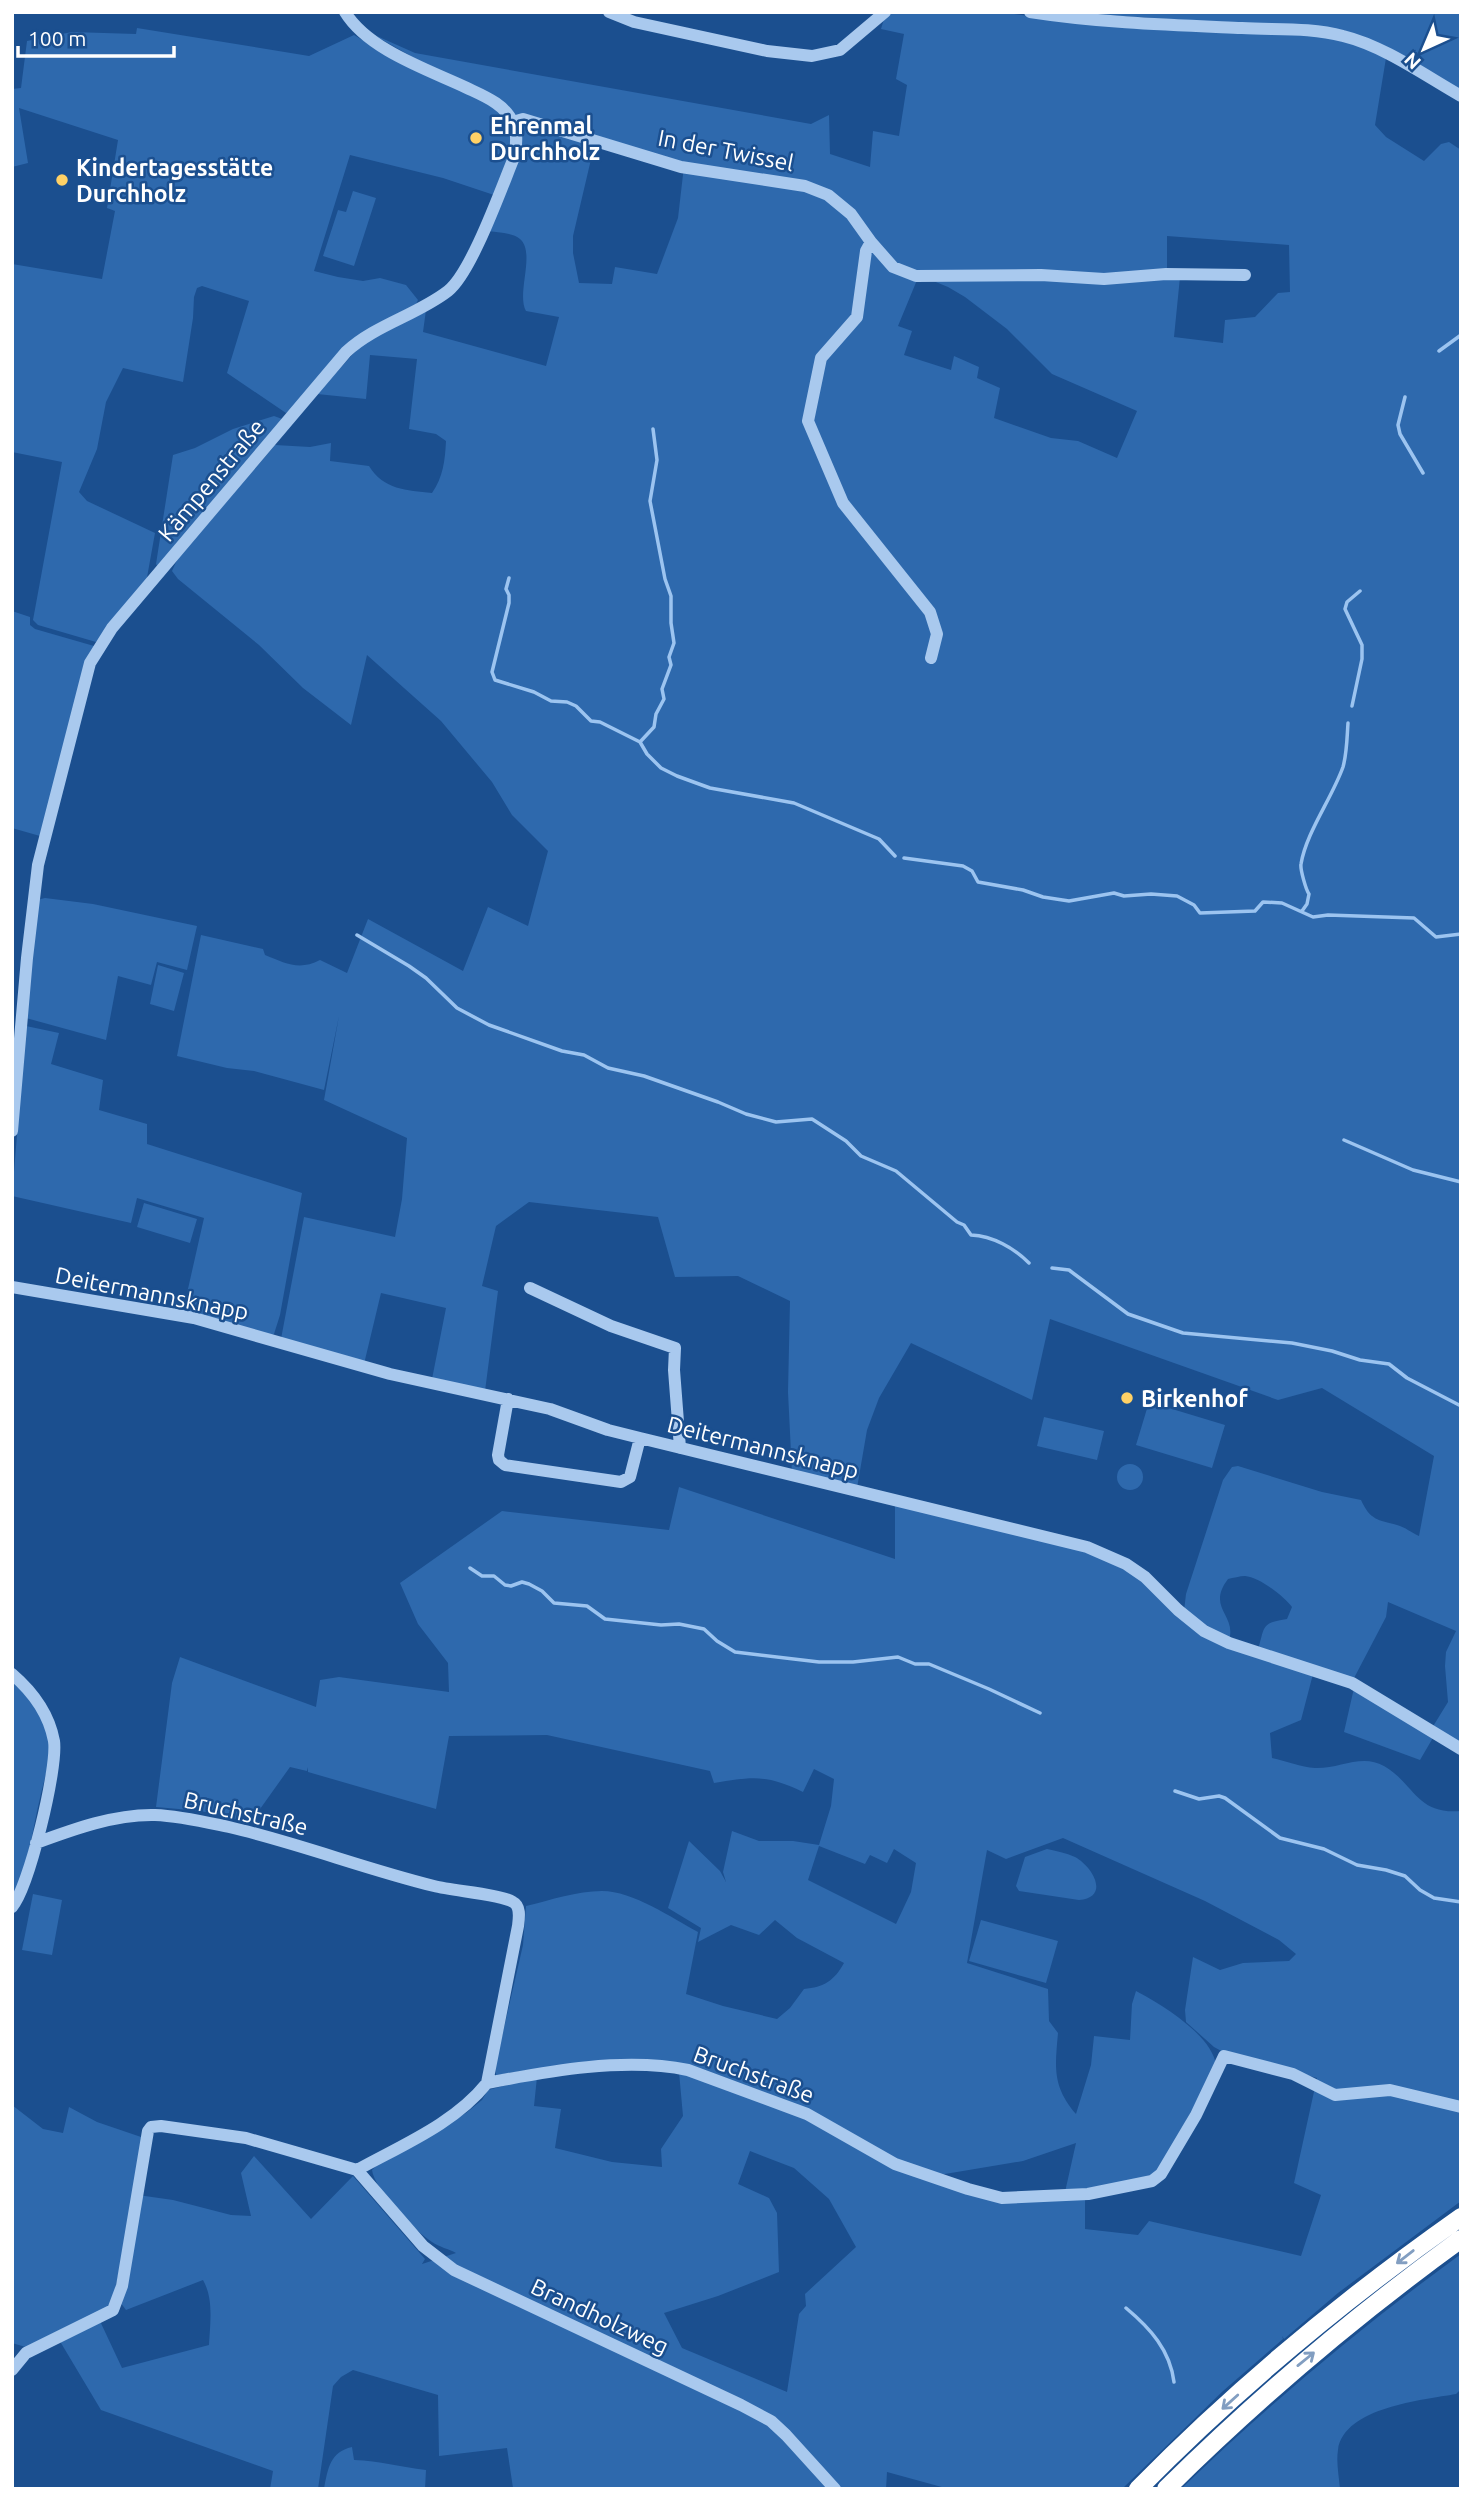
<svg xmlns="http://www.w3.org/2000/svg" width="1473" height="2501" font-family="Ubuntu,sans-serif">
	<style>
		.green { fill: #2e69ad; fill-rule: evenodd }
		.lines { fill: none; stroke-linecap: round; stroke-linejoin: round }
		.stream { stroke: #9cc4f0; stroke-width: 3.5 }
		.minor { stroke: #a9c9ee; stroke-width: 12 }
		.highway { stroke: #fff; stroke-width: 18 }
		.oneway { stroke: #829ec1 }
		.poi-dot { fill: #ffd166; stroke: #1b4f8f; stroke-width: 2.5 }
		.labels { text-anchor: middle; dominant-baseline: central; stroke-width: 5; stroke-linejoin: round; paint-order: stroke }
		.poi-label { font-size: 23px; font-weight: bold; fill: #fff; stroke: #1b4f8f; text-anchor: start }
		.street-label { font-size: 23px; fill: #fff; stroke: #1b4f8f }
	</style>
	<rect width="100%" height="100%" fill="#1b4f8f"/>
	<path class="green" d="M893,12h106l97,13 193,7 48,6 29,10 20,10 -11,67 11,12 38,24 17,-17 8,-2 12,8v1595l-29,-17 16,-26 -3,-36 1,-14 10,-21 -68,-29 -2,15 -33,63 -95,-30c7,-24 3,-27 29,-31l5,-12c-8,-11 -33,-30 -47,-31 -5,0 -12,2 -17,3 -22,29 9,36 1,61l-31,-18 -14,-11 2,-17 37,-114 9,-13 6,-1 84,26 39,8c9,20 17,20 36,25 8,2 15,8 22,11l15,-80 -112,-68 -44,12 -228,-81 -18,81 -121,-57 -32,55 -12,32 -10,58 -65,-15 -4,-81 2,-91 -52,-25 -63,1 -17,-60 -129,-15 -33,24 -14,60 16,5 -13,100 -53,-12 14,-71 -65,-15 -17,71 -83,-25 23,-122 91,20 7,-38 5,-61 -83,-38 15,-84 -15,74 -70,-19 -27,-3 -50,-12 24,-121 62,14 2,6c20,8 34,16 55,5l27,13 21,-54 95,52 25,-64 40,19 20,-75 -36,-36 -20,-33 -51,-61 -74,-66 -16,70 -48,-37 -44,-43 -81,-66 -6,-8 5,-11 98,-115 35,2 21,-4 -1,18 39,5c15,24 37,24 63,27 11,-16 13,-32 14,-52l-10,-7 -27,-5 8,-70 -47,-4 -4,44 -49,-5 45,-50 64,-34 -3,22 123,34 13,-49 -33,-6c-10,-18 10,-58 -6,-72 -7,-6 -23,-7 -33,-8l27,-65h-8l-12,29 -51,-17 -93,-23 -36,116 24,6 25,4 17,-3 26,7 12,15 -2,4 -36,20 -33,22 -56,65 -5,2 -59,-40 22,-72 -47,-15 -5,2 -3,9 -1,21 -10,64 -60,-14 -17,34 -9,47 -18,43 8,9 68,32 -9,50 -50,59 -58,-17 -5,-5 29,-158 -50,-10v-188l90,15 13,-68 -8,-3 11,-68 -99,-32 9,55 -16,4v-78l9,-1 6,-47 45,-9 64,2 1,-6 172,28 45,-21 29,17 25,10 3,-6 -41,-23 45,20 396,71 18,-9 1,39 40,13 3,-36 26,5 8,-51 -11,-6 8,-45 -23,-5 3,-10zM596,138l88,28 -6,52 -21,56 -42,-7 -3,17 -33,-1 -6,-30v-17zM1167,236l122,9 1,47 -12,1 -23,24 -30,3 -2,23 -49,-6 6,-60 -14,-1 -63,5 -62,-4 -115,1 22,9 17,10 42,32 45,45 85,37 -20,47 -39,-17 -27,-3 -57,-20 6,-30 -23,-10 2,-11 -25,-11 -3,14 -47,-15 8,-24 -14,-5 19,-46 -14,-8 1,-3 11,4h151l37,4 64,-5z
		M1059,12h402v80l-92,-51 -119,-17z
		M353,191l23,7 -22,68 -31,-10 15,-46 8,2z
		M274,416l11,4 -127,147 -2,-3 17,-109 22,-7 38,-19z
		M12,611l18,6v8l5,4 59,17 -54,190 -28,-8z
		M45,898l48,6 104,22 -10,44 -30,-8 -6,23 -33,-9 -12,64 -80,-22 11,-118z
		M158,965l26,8 -10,38 -24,-7z
		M26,1026l33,7 -8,31 52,16 -4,30 48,14v20l155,49 -22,122 -6,19 -4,2 -87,-25 21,-93 -67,-20 -6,25 -119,-27z
		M144,1203l53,16 -7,24 -53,-16z
		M1149,1402l76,23 -13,43 -76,-23z
		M1044,1417l60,14 -7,29 -60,-14z
		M1117 1477a13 13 0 1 1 26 0a13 13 0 1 1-26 0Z
		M679,1487l216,72v-55l191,46 58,30 40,41 23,15 20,11 86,27 -12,46 -31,13 2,25c14,3 29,9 43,10 24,1 47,-15 69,-2 31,18 32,49 77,45v390l-123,92 -54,46 -2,-3 1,3 -60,52 -101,98h-173l-62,-17 -1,17h-376l3,-1 -6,-40 -68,8 -1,-61 -85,-25 -12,7 -8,9 -15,103h-48l3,-18 -172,-61 -43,-72 41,-19 23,49 87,-23c1,-21 5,-46 -6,-65l-77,30 -6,-8 11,-55 7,-52 35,5 58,15 20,1 -10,-43 13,-17 57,63 42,-43 72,83 -3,5 34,-11c-7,-4 -17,-6 -24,-11 -17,-11 -58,-53 -60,-72l12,-12 82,-45 16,-13 6,-10 49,-13 -3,29 27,3 -6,39 57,14 50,5 -1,-18 22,-33 -4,-44 26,6 110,42 90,52 91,30 89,-4v31l53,6 11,-14 152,35 20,-61 -27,-12 23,-105 -92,-25 -11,-6 -28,-25 -1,-12 8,-53 27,13 23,-7 46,-2 7,-7 -17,-14 -74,-39 -142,-63 -57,21 -19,-9 -20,113 81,26 1,32 9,12c-3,34 -6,53 18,81l15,-49 3,-29 36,4 2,-36 4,-13c25,13 76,44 80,74l-56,105 -6,6 -74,16h-15l11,-49 -53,18 -84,14 -40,-13 -92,-52 -121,-44 -52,-3 -71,2 -67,10 -1,-8 28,-122 3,-39c25,-6 51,-15 76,-15 31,0 70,27 96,41l-12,62 37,12 54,13 13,-11 14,-19c20,-2 30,-8 40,-26l-47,-25 -22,-18 -16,15 -28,-10 -33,17 3,-14 -33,-20 21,-67 31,30 6,11 -3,-10 9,-41 27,10h34l26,4 12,-39 3,-27 -20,-10 -11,23c-37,-18 -50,-15 -89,-9l-4,-12 -163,-36 -98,1 -13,73 -128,-37v-5l-1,4 -17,-4 -40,56 -49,-12 -45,-4 16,-124 8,-26 136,50 4,-27 19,-3 110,15 -1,-29 -30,-39 -18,-41 102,-72 167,19zM819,1846l46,18 5,-9 17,8 7,-14 22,14 -5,29 -15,32 -88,-44zM750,2151l44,17 35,31 27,48 -51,47 1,12 -7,8 -12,78 -105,-44 -18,-35 54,-17 61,-24 -2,-59 -8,-15 -31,-14z
		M12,1680c15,14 30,33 36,54 6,20 -4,44 -8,64 -8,33 -11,68 -28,99z
		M1354,1688l80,48 -14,24 -76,-28z
		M1047,1849c9,2 19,4 28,8 17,9 36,40 4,43l-60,-9 -3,-5 9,-29z
		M33,1894l29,6 -10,55 -30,-5z
		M981,1920l77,21 -12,42 -77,-22z
		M12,2105l31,24 20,4 6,-26 28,15 47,16 -9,62 -24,107 -82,41 -17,-5z
		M1461,2254v135l-5,5c-33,6 -112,13 -118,56 -2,12 1,27 2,39h-159c88,-85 181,-163 280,-235z
		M352,2447l2,13c26,1 46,7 72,10l-1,19h-101c4,-21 6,-37 28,-42z"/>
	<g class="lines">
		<path class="stream" d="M1439,351l22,-16
			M1405,397l-7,28 2,9 23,39
			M509,578l-3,11 3,6v8l-17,69 3,8 39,12 17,9 16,1 9,4 15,15 9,1 40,20 7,12 14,14 16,8 33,12 84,15 85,36 16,17
			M1352,706l10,-47v-14l-17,-36 2,-7 13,-11
			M640,742l14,-15 2,-13 8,-15 -2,-10 9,-24 -2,-8 5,-14 -3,-20v-27l-6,-17 -15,-78 7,-41 -4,-31
			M904,858l59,8 9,5 6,11 45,8 20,7 26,4 45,-8 10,3 27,-2 26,2 17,9 6,8 55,-2 8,-9 19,1 31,14 15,-2 86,3 22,19 25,-3
			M1302,911l5,-7 2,-10c-3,-4 -9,-25 -8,-30 5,-31 31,-66 42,-97 4,-14 4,-30 5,-44
			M357,935l52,31 17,12 31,30 32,17 73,26 22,4 24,13 36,8 74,26 28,12 30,8 36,-3 34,22 15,15 35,15 61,51 7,3 7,10c22,1 43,13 58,28
			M1344,1140l69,30 48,12
			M1052,1268l17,2 59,44 55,19 109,10 40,8 28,9 29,4 18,14 54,28
			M470,1568l12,8h12l11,9 6,1 11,-4 7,2 13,7 12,12 33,3 18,13 56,6 18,-1 25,5 13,12 18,11 84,10h34l45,-5 17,7h14l60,25 51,24
			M1175,1791l24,8 20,-3 6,2 55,40 44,11 33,16 29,5 19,6 15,14 14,8 27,4
			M1126,2308c24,20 44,42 48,74"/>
		<path class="minor" d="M609,12l25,10 133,29 45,5 28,-6 45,-38
			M1030,12c71,11 141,13 212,16 33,2 68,-1 101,8 41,10 81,39 118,60
			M513,122l10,-3 158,48 124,19 23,9 23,19 20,28 22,25 23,9 125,-1 63,4 62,-5 79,1
			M871,242l-5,9 -9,66 -36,41 -13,63 35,82 87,109 7,22 -6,24
			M12,1131l15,-173 11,-93 52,-202 22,-35 234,-276c29,-27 71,-37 102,-61 24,-19 54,-105 67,-136 1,-10 3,-23 -2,-32 -8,-19 -29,-27 -46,-35 -38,-18 -99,-38 -122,-76
			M12,1287l182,31 196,56 160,35 58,21 32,8 447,109 39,17 19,13 33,33 26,21 25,12 123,40 109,66
			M530,1288l81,38 64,22 -1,22 6,78
			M508,1399l-10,56 1,5 6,5 116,17 9,-5 10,-39
			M12,1674c21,18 37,40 42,67 4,27 -25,146 -42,166
			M36,1843c38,-14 79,-29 119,-28 25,1 50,7 74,12 69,16 136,42 205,59 19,5 66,8 79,16 8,4 6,16 5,24l-31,157c-33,41 -85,62 -130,87
			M487,2083c62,-12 138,-26 201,-13l119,44 88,50 73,25 34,9 86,-4 64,-13 9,-7 35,-59 28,-59 69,18 42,21 55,-5 71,17
			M12,2370l14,-17 87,-43 9,-24 26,-155 3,-4 10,-1 85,12 111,32 66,76 31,24 287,135 30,16 15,14 49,54"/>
		<path class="highway" d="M1138,2489c98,-100 208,-191 323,-272
			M1166,2489c92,-91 190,-174 295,-250"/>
	</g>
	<defs><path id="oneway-shaft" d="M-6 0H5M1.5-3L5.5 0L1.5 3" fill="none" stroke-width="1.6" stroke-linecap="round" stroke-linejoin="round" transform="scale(1.75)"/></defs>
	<g class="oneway">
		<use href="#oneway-shaft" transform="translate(1405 2257) rotate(142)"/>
		<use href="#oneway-shaft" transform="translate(1306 2359) rotate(-39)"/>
		<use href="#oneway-shaft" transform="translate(1230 2402) rotate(138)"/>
	</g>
	<g class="poi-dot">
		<circle cx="476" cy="138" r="7"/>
		<circle cx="62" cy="180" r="7"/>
		<circle cx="1127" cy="1398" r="7"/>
	</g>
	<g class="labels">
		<g class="poi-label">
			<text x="490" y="125">Ehrenmal<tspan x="490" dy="26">Durchholz</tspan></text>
			<text x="76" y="167">Kindertagesstätte<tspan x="76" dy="26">Durchholz</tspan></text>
			<text x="1141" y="1398">Birkenhof</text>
		</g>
		<g class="street-label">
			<text transform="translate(726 150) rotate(11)">In der Twissel</text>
			<text transform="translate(211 480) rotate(-50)">Kämpenstraße</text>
			<text transform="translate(152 1293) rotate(11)">Deitermannsknapp</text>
			<text transform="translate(763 1447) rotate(14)">Deitermannsknapp</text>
			<text transform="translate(246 1813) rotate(13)">Bruchstraße</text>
			<text transform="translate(754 2074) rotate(20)">Bruchstraße</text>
			<text transform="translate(600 2316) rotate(25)">Brandholzweg</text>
		</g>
	</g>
	<rect width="1473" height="2501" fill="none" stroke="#ffffff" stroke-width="28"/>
	<g transform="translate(1424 49) rotate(224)" stroke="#1b4f8f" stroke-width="5" paint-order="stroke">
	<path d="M0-5L12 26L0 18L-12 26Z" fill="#ffffff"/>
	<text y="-10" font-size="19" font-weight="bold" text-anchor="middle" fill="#ffffff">N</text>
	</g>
	<path d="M18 46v10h156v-10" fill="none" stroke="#ffffff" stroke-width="3.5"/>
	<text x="28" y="46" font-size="21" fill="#ffffff" stroke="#1b4f8f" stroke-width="5" paint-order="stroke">100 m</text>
</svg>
